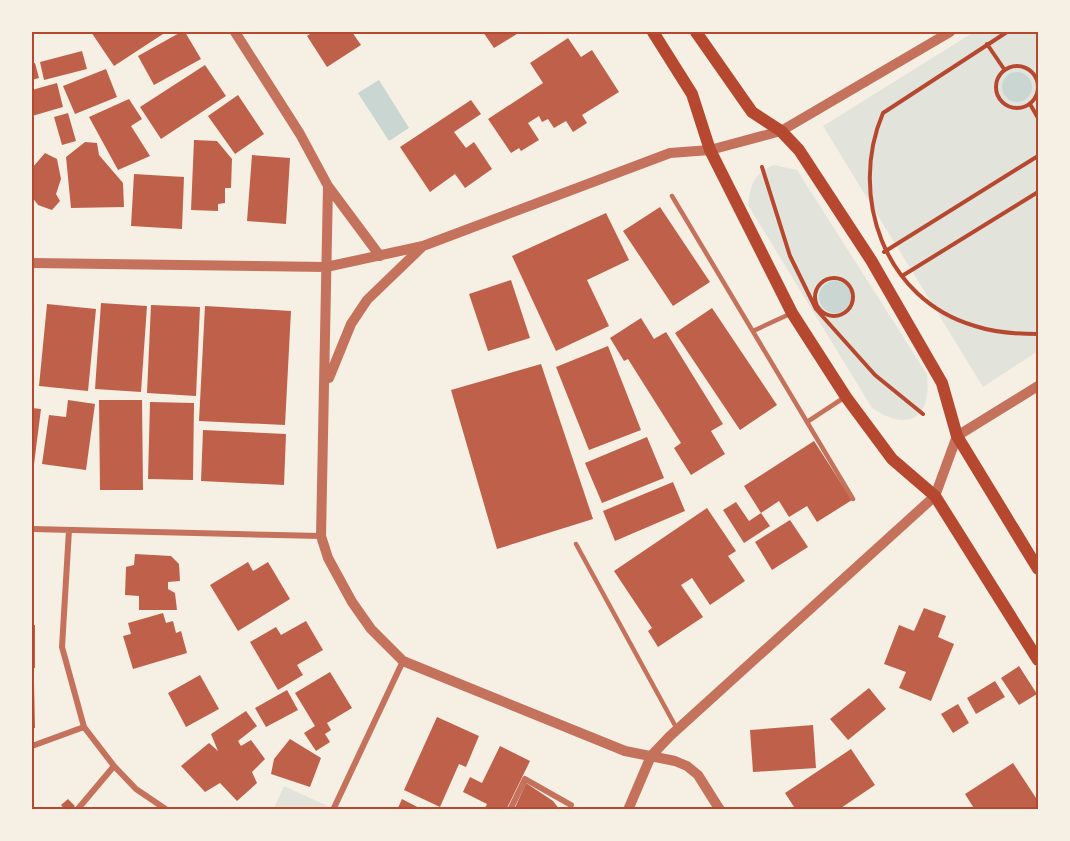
<svg xmlns="http://www.w3.org/2000/svg" width="1070" height="841" font-family="'Nunito Sans',sans-serif">
	<style>
		.green { fill: #e2e4dc }
		.water { fill: #c9d6d2 }
		.building { fill: #bf614a }
		.lines { fill: none; stroke-linecap: round; stroke-linejoin: round }
		.path { stroke: #b5482f; stroke-width: 4 }
		.service { stroke: #c5725c; stroke-width: 4.5 }
		.minor { stroke: #c5725c; stroke-width: 6 }
		.tertiary { stroke: #c5725c; stroke-width: 10 }
		.secondary { stroke: #b5482f; stroke-width: 12 }
		.neatline { fill: none; stroke: #b5482f; stroke-width: 2 }
	</style>
	<rect width="100%" height="100%" fill="#f6efe4"/>
	<path class="green" d="M974,32h64v319l-55,36 -160,-261z
		M774,165l23,5 130,204c5,44 -18,59 -55,34l-124,-203c2,-20 6,-32 26,-40z
		M284,786l50,23 -61,1z"/>
	<path class="water" d="M1002 87a15 15 0 1 1 30 0a15 15 0 1 1-30 0Z
		M379,80l30,48 -20,13 -31,-48z
		M819 297a16 16 0 1 1 32 0a16 16 0 1 1-32 0Z"/>
	<path class="building" d="M91,32h75l-52,34z
		M181,32h4l16,27 -47,26 -16,-29z
		M313,32h39l9,13 -34,22 -20,-31z
		M483,32h37l-26,16z
		M568,38l13,19 11,-7 27,42 -37,23 5,8 -14,9 -7,-11 -12,7 -6,-9 -6,3 -3,-6 -11,7 11,17 -18,11 -2,-3 -8,5 -23,-34 55,-36 -13,-20z
		M82,51l5,18 -43,11 -4,-18z
		M35,63l4,15 -7,2v-16z
		M205,65l21,31 -65,43 -21,-32z
		M106,69l11,28 -42,17 -12,-28z
		M57,83l6,24 -31,9v-26z
		M238,95l26,39 -29,20 -27,-38z
		M129,99l13,20 -11,7 19,30 -32,14 -29,-53z
		M471,100l10,14 -27,18 12,16 8,-6 18,27 -27,19 -10,-14 -25,18 -30,-45z
		M68,113l8,28 -14,4 -8,-28z
		M194,140l23,1 15,18 -1,29h-6v15l-7,1v7l-27,-1z
		M85,142l12,1 2,12 24,28 1,24 -53,1 -5,-51z
		M45,153l12,6 4,20 -5,15 4,7 -8,9 -14,-5 -6,-8v-29z
		M252,155l38,3 -4,66 -39,-3z
		M134,174l50,3 -2,52 -51,-3z
		M660,207l50,75 -37,24 -50,-75z
		M606,213l23,47 -42,20 22,46 -53,25 -44,-95z
		M511,280l19,58 -42,13 -19,-57z
		M101,303l46,3 -6,86 -46,-3z
		M47,304l49,5 -8,82 -49,-5z
		M151,305l49,2 -4,89 -49,-3z
		M205,306l86,5 -6,114 -86,-4z
		M712,308l65,97 -37,25 -65,-97z
		M641,318l13,21 12,-7 57,92 -12,7 14,23 -34,21 -17,-27 7,-5 -53,-84 -4,2 -14,-23z
		M608,346l33,84 -52,20 -33,-83z
		M541,364l52,155 -96,30 -46,-159z
		M68,400l27,4 -9,66 -44,-6 7,-49 17,2z
		M99,400h43l1,90h-43z
		M150,402l44,1 -1,77 -45,-1z
		M32,408l9,1 -8,63h-1z
		M203,430l83,4 -2,51 -83,-4z
		M647,437l17,41 -62,25 -17,-40z
		M814,441l38,59 -35,22 -10,-16 -18,11 -10,-16 -18,12 -17,-27z
		M673,482l12,29 -70,30 -12,-30z
		M736,502l13,19 12,-8 9,13 -26,17 -21,-33z
		M707,508l29,43 -8,5 17,25 -35,24 -18,-27 -11,7 22,32 -45,30 -10,-16 4,-3 -38,-57z
		M790,520l18,27 -36,23 -17,-28z
		M135,554l36,2 8,8 1,17 -12,1v7l7,4 2,17h-38v-14l-14,-1 1,-28 8,-2z
		M248,562l5,9 15,-9 22,37 -52,32 -28,-46z
		M924,608l22,8 -8,21 16,7 -23,57 -32,-13 7,-16 -22,-8 15,-39 15,6z
		M163,613l3,10 7,-2 3,12 5,-2 6,22 -54,16 -10,-33 8,-2 -3,-11z
		M306,621l17,29 -26,15 6,10 -25,15 -28,-48 26,-15 5,8z
		M32,625h3v43h-3z
		M1019,666l18,28 -18,11 -18,-27z
		M330,672l22,36 -25,15 4,7 -6,4 5,8 -14,9 -12,-18 11,-7 -20,-33z
		M200,675l19,34 -33,18 -18,-34z
		M995,681l10,16 -29,17 -9,-16z
		M32,684h2l1,44h-3z
		M869,688l17,21 -38,31 -18,-21z
		M287,690l11,20 -32,17 -11,-19z
		M958,704l11,19 -16,10 -12,-19z
		M246,711l11,15 -19,15 3,5 10,-6 14,19 -13,13 5,11 -20,18 -17,-18 -15,9 -24,-26 28,-23 9,8 -7,-17z
		M437,717l42,19 -13,31 -7,-3 -19,43 -36,-17z
		M813,725l3,43 -63,4 -3,-42z
		M290,739l31,19 -11,29 -39,-13 3,-15z
		M500,746l30,15 -24,49h-22l3,-6 -24,-12 7,-15 12,6z
		M851,749l24,36 -37,25h-42l-11,-17z
		M1013,763l25,38v6l-3,3h-60l-10,-16z
		M526,783l27,18 7,9h-46z
		M68,799l7,7 -4,4h-6l-4,-5z
		M402,799l21,11h-26z"/>
	<g class="lines">
		<path class="path" d="M1007,32l-124,81c-35,82 1,187 92,213 21,7 42,8 63,8
			M987,44l17,25
			M996 87a21 21 0 1 1 42 0a21 21 0 1 1-42 0Z
			M1030,104l8,14
			M762,167l28,89 26,53 59,66 48,39
			M884,252l154,-96
			M902,276l136,-84
			M815 297a19 19 0 1 1 38 0a19 19 0 1 1-38 0Z"/>
		<path class="service" d="M672,196l181,303
			M753,331l39,-18
			M807,422l38,-25
			M576,544l101,185"/>
		<path class="minor" d="M32,529l289,7
			M69,530l-7,117 22,80 30,39 22,23 31,21
			M32,746l52,-19
			M77,810l37,-44
			M333,810l70,-149
			M510,810l15,-31 46,26"/>
		<path class="tertiary" d="M235,32l65,102 28,52 52,70
			M328,186l-7,350 7,22 24,44 19,27 32,32 222,90 50,10 12,5 11,9 22,35
			M32,263l294,4 97,-21 247,-93 40,-3 71,-19 169,-99
			M329,378l22,-54 16,-24 55,-53
			M628,810l23,-54 19,-20 265,-240 22,-60 81,-50"/>
		<path class="secondary" d="M653,32l39,62 18,56 82,163 54,84 46,62 43,37 103,164
			M696,32l56,80 29,19 18,19 72,110 71,123 15,53 81,133"/>
	</g>
	<rect width="1070" height="841" fill="none" stroke="#f6efe4" stroke-width="66"/>
	<rect x="33" y="33" width="1004" height="775" class="neatline"/>
</svg>
